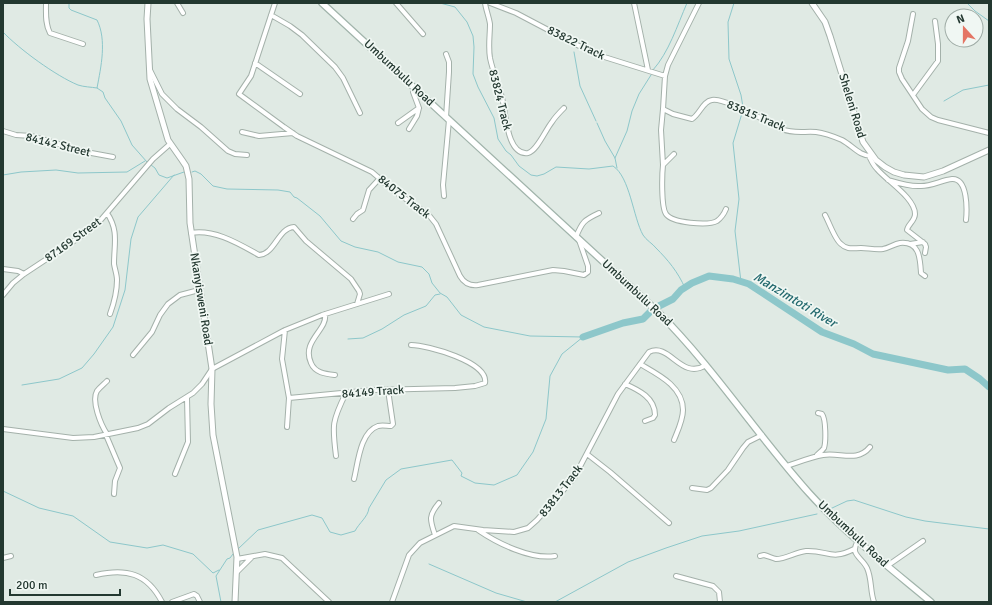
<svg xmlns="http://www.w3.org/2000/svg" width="992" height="605" font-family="Signika,sans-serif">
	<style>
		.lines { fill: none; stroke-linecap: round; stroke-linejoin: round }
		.stream { stroke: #8dc7ca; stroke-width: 1 }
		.river { stroke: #8dc7ca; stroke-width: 7 }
		.minor-casing { stroke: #a4b1aa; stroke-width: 6 }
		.tertiary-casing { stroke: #a4b1aa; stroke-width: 7 }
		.secondary-casing { stroke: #a1b4ab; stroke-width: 8 }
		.minor { stroke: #fff; stroke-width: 4 }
		.tertiary { stroke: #fff; stroke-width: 5 }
		.secondary { stroke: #fff; stroke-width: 5.5 }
		.labels { text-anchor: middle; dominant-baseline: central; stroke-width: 3.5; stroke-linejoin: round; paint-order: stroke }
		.street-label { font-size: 12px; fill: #233830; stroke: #f0f7f3 }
		.water-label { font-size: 13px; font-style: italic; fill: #23696e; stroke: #f0f7f3 }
	</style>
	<rect width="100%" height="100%" fill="#e0eae4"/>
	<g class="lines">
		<path class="stream" d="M69,3v5l2,2 26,10c10,20 4,47 0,68l6,4 2,6 16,23 11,24 15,17
			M440,3l15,4 12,15 6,14 1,11 -1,27 5,13 16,31 4,21 8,12 5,4 8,11 12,9 6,1 7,-2 12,-7 33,2 24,-3c17,11 20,51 30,69 3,5 10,9 13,13 12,12 22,24 29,40
			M734,3l-6,19 1,37 12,36 2,12
			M967,3l8,8 14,10
			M3,32c16,17 53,44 75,53 6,2 13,2 19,3
			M574,52l6,34 16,35
			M653,70c16,-18 24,-44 34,-67
			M944,101l19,-11 26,-5
			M597,123l8,18 10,17 2,10
			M615,158l12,-27 5,-20 7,-17 12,-19
			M151,165l4,3 4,7 8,3 17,-6
			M192,172l3,-1 6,3 12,12 14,3 51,1 12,2 4,5 3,1 23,18 21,25 14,6 23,5 20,10 24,5 7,7 3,9 8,10 7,4 14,18 23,12 46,9 53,1
			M3,175l18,-3 35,-2 22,3 49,-1 18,-11
			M741,282l-6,-51 4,-32 -6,-56 10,-33
			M348,339l15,-1 19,-9 22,-14 22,-9 9,-11 5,-1
			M22,385l37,-6 23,-11 12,-14 19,-27 12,-37 6,-51 7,-22 36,-42
			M3,491l36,17 34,8 37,26 37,6 16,-3 30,9 20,19 6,-3
			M830,509l17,-8 7,-1 52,17 19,4 64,8
			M238,549l20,-19 54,-15 10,3 8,14 11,3 14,-4c4,-8 13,-14 14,-23l17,-28 15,-11 51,-9 10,13 -1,3 14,7 19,2 23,-10 16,-23 13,-33 4,-43 12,-22 21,-17
			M429,564l67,29 31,9
			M221,602l-5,-26 11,-17 3,-1 3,-4
			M555,602l73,-40 38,-14 36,-12 37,-5 78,-17"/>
		<path class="river" d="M659,306l14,-7 8,-9 11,-7 17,-7 24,3 16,5 73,48 32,12 19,10 75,16 17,-1 15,10 9,8
			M583,337l40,-14 20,-4 7,-7"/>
		<g class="minor-casing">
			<path id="minor" d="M46,3c0,10 -1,21 4,30l33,11
				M177,3l6,10
				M275,3l-24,73 -12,18 45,33 13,9 75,36 22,19 34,23 8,10 24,52c4,7 10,10 18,9l75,-15 11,1 20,4 4,-3v-6l-9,-26
				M396,3l27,31
				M485,3c1,7 4,14 5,21 0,11 -2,22 0,34 3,15 10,29 13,44 3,12 4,54 25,51 9,-2 18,-24 24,-31 3,-5 8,-10 12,-14
				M490,3l26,10 57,30 25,12 67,21
				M634,3l14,67
				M699,3l-31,62 -3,11 -2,33 10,5 19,5c8,-5 11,-18 20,-19 11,-3 58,23 70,29 11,5 23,2 34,3 8,1 19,5 26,8 11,6 17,16 30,16
				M913,14l-5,27 -9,27v4l3,7 20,30 9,8 7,3 51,13
				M271,15l19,11 12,9 33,32 8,11 17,35
				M255,63l45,31
				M150,70l12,24 15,15 24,18 27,24 7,3 12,1
				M913,95l25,-34v-17l-3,-23
				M663,109l-2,21 2,35 11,-11
				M446,117l3,-45v-10l-3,-8
				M398,123l21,-15
				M409,129l8,-13 2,-8 -6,-16 2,-4
				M3,131l13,4 15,1 55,16 27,5
				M242,132l17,4 34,-3
				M869,156c2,4 4,9 8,13 10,12 38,29 38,45 0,7 -7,10 -8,16l18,14 1,3 -1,6
				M663,165c-1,9 -2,42 3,49 6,9 42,12 51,7 4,-3 7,-7 9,-12
				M888,180c10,3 22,7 33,6 11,0 21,-6 31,-7 16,-1 15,31 14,41
				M444,196l-1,-11 6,-65
				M107,213c12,18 7,31 7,51 1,6 3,11 3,16 0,11 -3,23 -7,34
				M825,215c4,7 10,25 16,29 6,6 12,4 20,4 7,0 14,2 22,1 6,-1 11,-5 17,-6 20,-2 20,16 21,30l4,3
				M353,219l4,-5 6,-4 6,-20 11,-12
				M191,233c24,-4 48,11 68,22 16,-1 19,-27 35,-28l12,14 45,38 8,12 1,3 -3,10
				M576,237c6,-15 8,-17 23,-24
				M910,244l13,-2
				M3,269l15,2 6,3
				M3,295l10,-12 11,-9 62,-41 13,-11 54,-63 17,-15
				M325,314c3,16 -24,27 -14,49 4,10 15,11 24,12
				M285,330l-3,29 7,39
				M133,355l19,-23 8,-17 8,-11 12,-9 19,-5
				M640,364c17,10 43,22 43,46 0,10 -5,20 -9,30
				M107,381c-3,3 -7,6 -10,10 -6,10 4,34 10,43
				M625,384c14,6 30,14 30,31l-2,3 -8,3
				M287,427l2,-29 84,-8 82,-2 20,-2 10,-3c4,-21 -58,-38 -74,-38
				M3,429l70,9 21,-1 44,-9 10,-4 21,-16 24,-15 9,-9 10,-15 73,-39 37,-15 67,-21
				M106,435l14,33 -5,13 -1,13
				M587,454l23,18 59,51
				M817,455c2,-2 5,-4 7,-7 2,-6 2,-29 -2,-34l-4,-1
				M336,456c-4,-31 -4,-35 10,-63
				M787,466c12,-4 24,-9 36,-11 17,-3 34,8 47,-8
				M175,474l13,-32 -1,-44
				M354,479c4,-16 6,-47 24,-53 4,-1 9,0 13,0l2,-2 -5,-34
				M692,488l15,2 4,-2 17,-18 15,-22 5,-6 14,-7
				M478,530c19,13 53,30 77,26
				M435,535c-5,-15 -7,-19 4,-32
				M858,541c-9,14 4,16 9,27 5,11 3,23 7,34
				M760,556l4,-1c4,1 8,3 12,4 10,0 20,-7 30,-8 22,-1 25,10 48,-2
				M3,558l8,-2
				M237,559l28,-5 17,4 47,44
				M887,566l36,-25
				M237,572l15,-15
				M96,575c30,-7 51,-2 66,27
				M676,576l37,10 6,6 1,10
				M172,602l22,-8 3,2 3,6
				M392,602l17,-47 11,-12 34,-17 29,4 31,2 14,-4 9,-8 37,-42 44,-84 31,-42c21,-10 32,29 57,13"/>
		</g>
		<g class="tertiary-casing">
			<path id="tertiary" d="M148,3l-1,16 3,60 18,61 14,20 4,6 3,13 1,44 22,146 -1,35 2,31 24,122 -2,45
				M812,3l13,19 5,14 33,106 13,18 9,7 9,5 10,3 20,2 19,-6 46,-21"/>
		</g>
		<g class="secondary-casing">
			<path id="secondary" d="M322,3l336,309c56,56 99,123 151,181 37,41 80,74 122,109"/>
		</g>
		<use href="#minor" class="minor"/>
		<use href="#tertiary" class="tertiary"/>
		<use href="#secondary" class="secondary"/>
	</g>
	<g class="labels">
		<g class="street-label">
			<text transform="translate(576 43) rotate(26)">83822 Track</text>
			<text transform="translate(399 73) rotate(43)">Umbumbulu Road</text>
			<text transform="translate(500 100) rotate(76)">83824 Track</text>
			<text transform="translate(852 106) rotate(73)">Sheleni Road</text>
			<text transform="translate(756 116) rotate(23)">83815 Track</text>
			<text transform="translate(58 145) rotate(14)">84142 Street</text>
			<text transform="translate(404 197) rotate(38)">84075 Track</text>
			<text transform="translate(73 240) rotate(-36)">87169 Street</text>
			<text transform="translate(637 293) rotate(43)">Umbumbulu Road</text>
			<text transform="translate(201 299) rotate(81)">Nkanyisweni Road</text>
			<text transform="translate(373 392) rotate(-4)">84149 Track</text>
			<text transform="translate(561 491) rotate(-52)">83813 Track</text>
			<text transform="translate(853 534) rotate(43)">Umbumbulu Road</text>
		</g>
		<g class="water-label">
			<text transform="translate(795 300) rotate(31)">Manzimtoti River</text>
		</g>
	</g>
	<rect width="992" height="605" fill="none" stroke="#233830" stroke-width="8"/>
	<g transform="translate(964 28) rotate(339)"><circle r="19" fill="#f0f7f3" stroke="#9eaba5"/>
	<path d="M0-3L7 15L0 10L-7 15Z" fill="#e47564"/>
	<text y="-6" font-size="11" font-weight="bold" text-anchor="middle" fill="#233830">N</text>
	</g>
	<path d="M10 589v6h110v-6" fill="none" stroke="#233830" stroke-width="2"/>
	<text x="16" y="589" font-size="12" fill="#233830" stroke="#f0f7f3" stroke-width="3" paint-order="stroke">200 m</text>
</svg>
